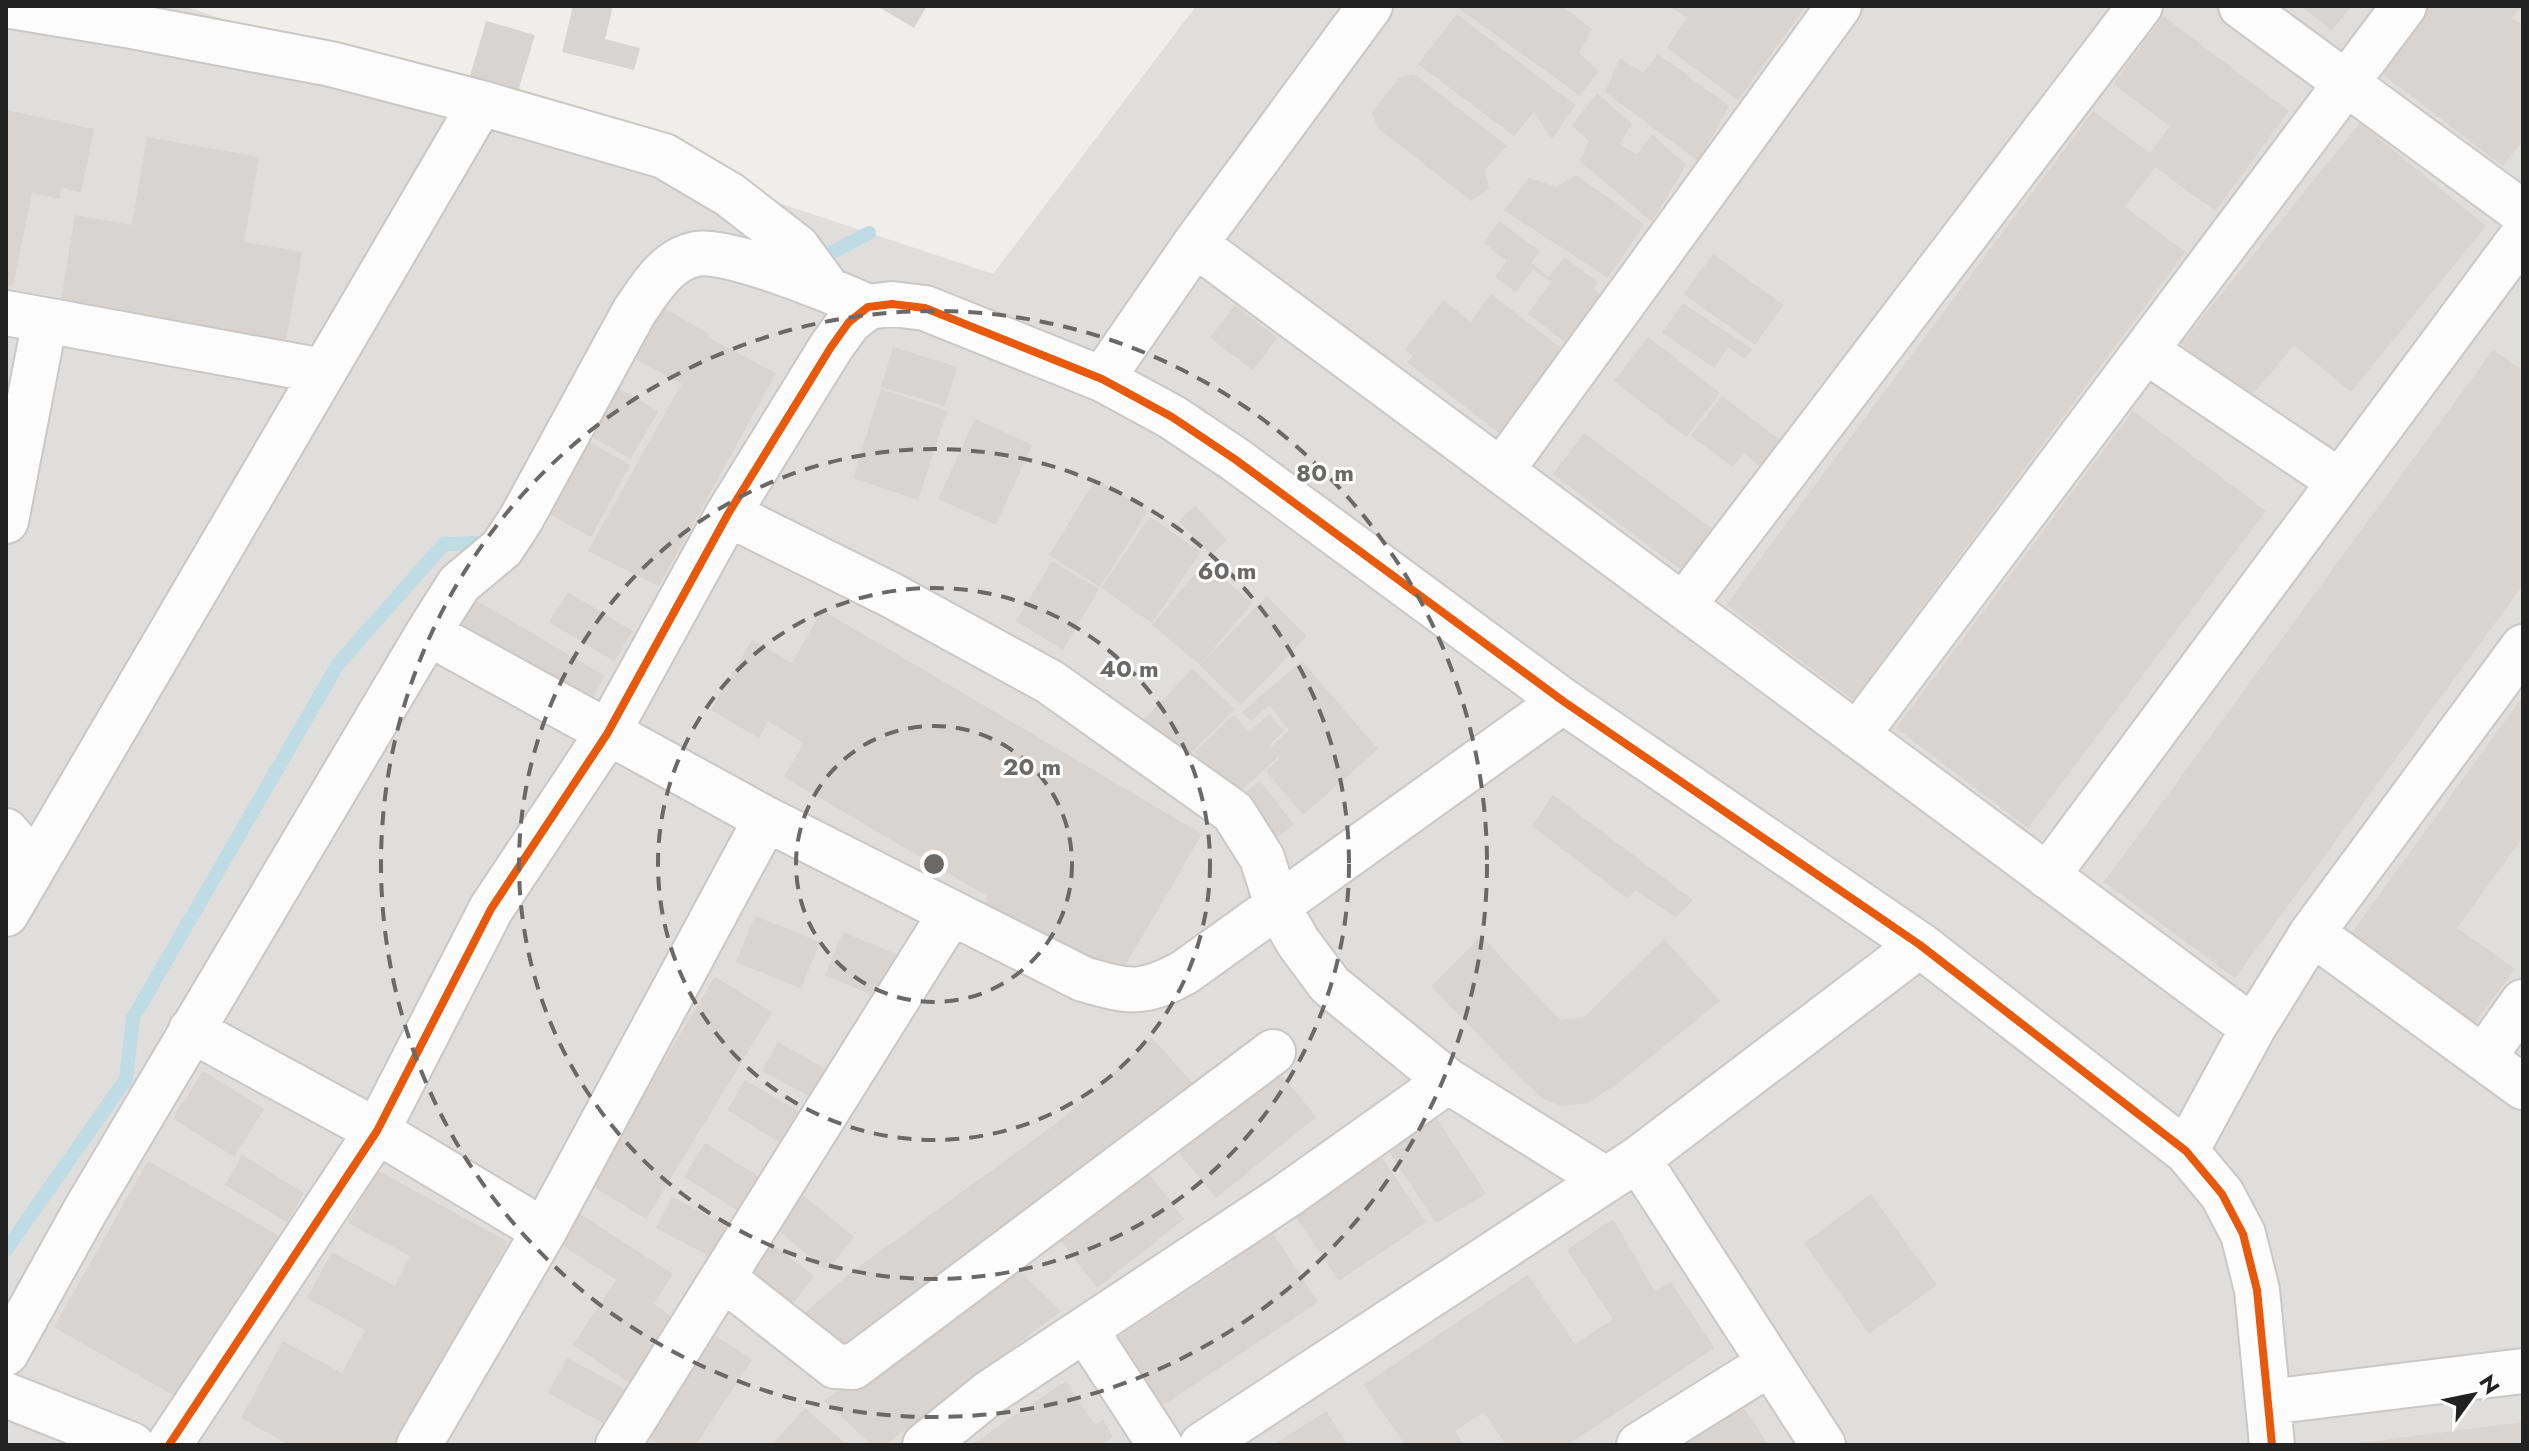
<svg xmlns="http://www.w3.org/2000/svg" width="2529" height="1451" font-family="Jost,sans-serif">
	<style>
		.residential { fill: #dfdedc }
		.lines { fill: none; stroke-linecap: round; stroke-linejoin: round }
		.stream { stroke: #bfdbe3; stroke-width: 14 }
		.building { fill: #d7d4d2 }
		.minor-casing { stroke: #c9c8c7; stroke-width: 48 }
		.minor { stroke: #fdfcfc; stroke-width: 44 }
		.cycleway-casing { stroke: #fff; stroke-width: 13 }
		.cycleway { stroke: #e8590c; stroke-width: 8 }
		.ring { fill: none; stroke: #6a6968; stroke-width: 4; stroke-dasharray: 14 10 }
		.centre { fill: #6a6968; stroke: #fff; stroke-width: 4 }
		.ring-label { font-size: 24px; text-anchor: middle; font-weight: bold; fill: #6a6968; stroke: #fff; stroke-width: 6; stroke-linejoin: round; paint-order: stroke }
	</style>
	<rect width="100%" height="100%" fill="#f0eeeb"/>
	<path class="residential" d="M6,6h178l809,268 203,-268h1327v1439h-2517z"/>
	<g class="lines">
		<path class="stream" d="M813,262l56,-29
			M6,1250l120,-171 7,-61 205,-354 106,-120 48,-1"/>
	</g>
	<path class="building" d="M573,6h40l-8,33 35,9 -6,22 -72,-18z
		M877,6h50l-13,22z
		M1456,6h106l30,23 -13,24 20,18 -19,25z
		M1668,6h138l-68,94 -71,-52 20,-30z
		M2301,6h51l-20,24z
		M2418,6h103l-9,12 11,8v114l-20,26 -131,-100z
		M1457,14l118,91 -23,34 -18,-27 -20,24 -96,-72z
		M2163,16l126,95 -74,100 -60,-44 -30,40 60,45 -332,448 -127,-95 367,-494 57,42 20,-27 -57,-42z
		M486,21l49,14 -19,63 -48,-15z
		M1658,54l71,52 -31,55 -93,-69 15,-34 23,15z
		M1414,74l93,72 -22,24 4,19 -18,12 -94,-74 -5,-15 27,-34z
		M1597,93l35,31 -12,20 17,11 15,-21 34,31 -34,57 -72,-61 9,-20 -17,-16z
		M6,110l88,19 -13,63 -20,-4 -2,11 -27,-6 -19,93 -7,-1z
		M2360,123l126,103 -135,166 -57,-47 -45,54 -68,-55z
		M147,137l112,20 -15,85 58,10 -16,89 -225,-40 14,-86 57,10z
		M1576,175l68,49 -36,54 -104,-68 25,-32 28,9z
		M1499,221l41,30 -9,12 18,14 15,-20 34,25 -5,6 8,7 -35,48 -38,-29 23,-32 -18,-13 -17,23 -21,-15 12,-16 -23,-18z
		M1713,254l70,51 -28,40 -71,-51z
		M1491,294l74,57 -65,83 -93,-72 6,-6 -8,-6 38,-50 28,22z
		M646,298l63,36 -2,3 69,36 -117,213 -71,-35 111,-198 -18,31 -63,-35z
		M1683,303l69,46 -7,10 -17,-12 -14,21 -52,-35z
		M1235,305l42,33 -24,32 -43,-32z
		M1648,337l72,56 -34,44 -72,-56z
		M893,347l64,20 -12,39 -64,-19z
		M2493,350l30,21v214l-288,393 -131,-96z
		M604,380l54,31 -27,48 -53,-30z
		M881,389l66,22 -29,89 -65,-22z
		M1722,396l59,45 -20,26 -17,-14 -11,14 -42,-31z
		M2133,411l133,100 -238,317 -132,-100z
		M975,419l57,26 -36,80 -58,-26z
		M572,432l58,33 -39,72 -58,-32z
		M1584,433l135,101 -31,41 -135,-101z
		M1096,479l52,32 -48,76 -51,-32z
		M1195,506l32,34 -16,15 -32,-34z
		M1150,517l51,35 -49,71 -51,-35z
		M1052,561l47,28 -36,61 -47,-29z
		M1205,562l47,41 -52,62 -48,-40z
		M568,592l65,39 -19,30 -65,-39z
		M1267,596l40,40 -66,69 -41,-40z
		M474,599l131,77 -17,29 -130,-77z
		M822,610l380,224 -87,149 -133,-79 5,-8 -203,-119 20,-34 -36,-22 -9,17 -48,-28 41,-70 40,23z
		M1302,661l76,88 -75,66 -37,-44 13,-12 -1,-2 -43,39 -41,-44 40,-37 15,17 20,-18 15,17 -16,15 2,2 19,-18 -20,-25 -18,16 -9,-9z
		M1192,669l43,40 -50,50 -41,-39z
		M2523,696v141l-66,91 58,41 -41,55 -123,-90z
		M1260,781l34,43 -30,23 -33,-44z
		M1553,795l140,105 -17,17 -41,-27 -7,9 -96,-73z
		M755,916l65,26 -19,46 -65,-26z
		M843,932l53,22 -18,43 -53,-22z
		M1481,936l79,84 24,-3 80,-78 56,62 -102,82 -30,20 -27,3 -17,-7 -19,-16 -94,-97z
		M715,977l57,35 -126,207 -57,-35z
		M1152,1038l47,52 -363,272 -38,-43 51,-45 212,-154z
		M778,1042l53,30 -15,28 -54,-29z
		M1269,1058l47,59 -100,81 -48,-59z
		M203,1071l61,38 -30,48 -61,-39z
		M745,1080l58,34 -19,31 -57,-35z
		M1434,1114l52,80 -50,29 -53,-80z
		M705,1143l55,34 -21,34 -55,-34z
		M1376,1149l50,73 -87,59 -50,-74z
		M242,1155l62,38 -17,29 -62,-37z
		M148,1161l131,75 -94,166 -131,-75z
		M1140,1162l44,57 -87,69 -44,-57z
		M377,1170l131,72 -111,203h-108l-48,-27 42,-77 59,32 23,-43 -58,-32 25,-46 63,34 15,-30 -62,-33z
		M797,1190l57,47 -27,34 -58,-48z
		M1871,1194l66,91 -68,49 -65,-91z
		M672,1197l59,31 -16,31 -59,-31z
		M574,1210l99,64 -19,30 18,13 -43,66 -56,-38 43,-65 -61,-39z
		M1613,1219l42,73 16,-10 43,66 -147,97h-61l-22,-33 -29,19 9,14h-59l-41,-60 164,-110 47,69 38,-25 -46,-69z
		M1266,1223l52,79 -164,109 -53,-63 132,-87 -7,-11z
		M764,1238l50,38 -31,41 -51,-38z
		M1009,1261l52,50 -176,134h-13l-48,-44z
		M700,1326l52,33 -56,86h-36l-25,-17z
		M567,1358l64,34 -19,36 -64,-35z
		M1066,1381l29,44 8,-5 10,17 -12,8h-130z
		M1739,1400l30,45h-98z
		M805,1408l42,37h-75z
		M1326,1411l22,34h-74z
		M2523,1422v23h-162v-2z"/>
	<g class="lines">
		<g class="minor-casing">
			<path id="minor" d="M11,6l115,19 205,39 150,39 183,53 66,39 67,52 30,41
				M2241,6l282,207
				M1195,244l1058,784
				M6,313l39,7
				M2146,351l193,130
				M1102,379l93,-135 175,-238
				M1501,471l338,-465
				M728,514l163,81 159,87 183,130 29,46 15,47 21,37 32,43 118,96 157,98
				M6,521l39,-201 277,51
				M1683,606l457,-600
				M428,633l338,186 317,160c46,13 59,17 102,-7l378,-271
				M1857,735l547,-729
				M6,831l28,33
				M2047,876l476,-641
				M6,914l475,-811
				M2312,933l211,154
				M191,1030l186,101 167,100
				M2483,1058l40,-56
				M2186,1151l67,-123 59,-95 211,-286
				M1638,1159l185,286
				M723,1278l112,88 18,1 420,-315
				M1086,1331l74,114
				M6,1353l79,-142 343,-578 31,-49 43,-36 19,-29 113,-207c16,-23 32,-52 62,-58 32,-6 139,38 172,53
				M6,1395l126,50
				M2269,1402l254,-31
				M169,1445l208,-314 114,-222 116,-175 121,-220 103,-167 18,-25 19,-15 24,-3 33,4 177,71 70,38 64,43 327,241 357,244 266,206 36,43 21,40 14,56 15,155
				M419,1445l125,-214 222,-412
				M618,1445l333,-532
				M925,1445l64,-52 297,-197 162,-115
				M1202,1445l436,-286 282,-214
				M1639,1445l130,-81"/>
		</g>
		<use href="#minor" class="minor"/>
		<g class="cycleway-casing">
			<path id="cycleway" d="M169,1445l208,-314 114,-222 116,-175 121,-220 103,-167 18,-25 19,-15 24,-3 33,4 177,71 70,38 64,43 327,241 357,244 266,206 36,43 21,40 14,56 15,155"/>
		</g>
		<use href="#cycleway" class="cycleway"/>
	</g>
	<g class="ring">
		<circle cx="934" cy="864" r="138"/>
		<circle cx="934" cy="864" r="276"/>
		<circle cx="934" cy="864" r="415"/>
		<circle cx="934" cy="864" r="553"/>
	</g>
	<circle cx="934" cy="864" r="12" class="centre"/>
	<g class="ring-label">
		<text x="1325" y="481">80 m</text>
		<text x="1227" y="579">60 m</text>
		<text x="1129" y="677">40 m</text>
		<text x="1032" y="775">20 m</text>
	</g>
	<rect width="2529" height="1451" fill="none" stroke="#222222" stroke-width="16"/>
	<g transform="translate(2473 1395) rotate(57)" stroke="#ffffff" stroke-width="6" paint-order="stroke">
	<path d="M0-6L14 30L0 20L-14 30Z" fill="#222222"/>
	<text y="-12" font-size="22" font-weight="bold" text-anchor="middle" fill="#222222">N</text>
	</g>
</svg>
